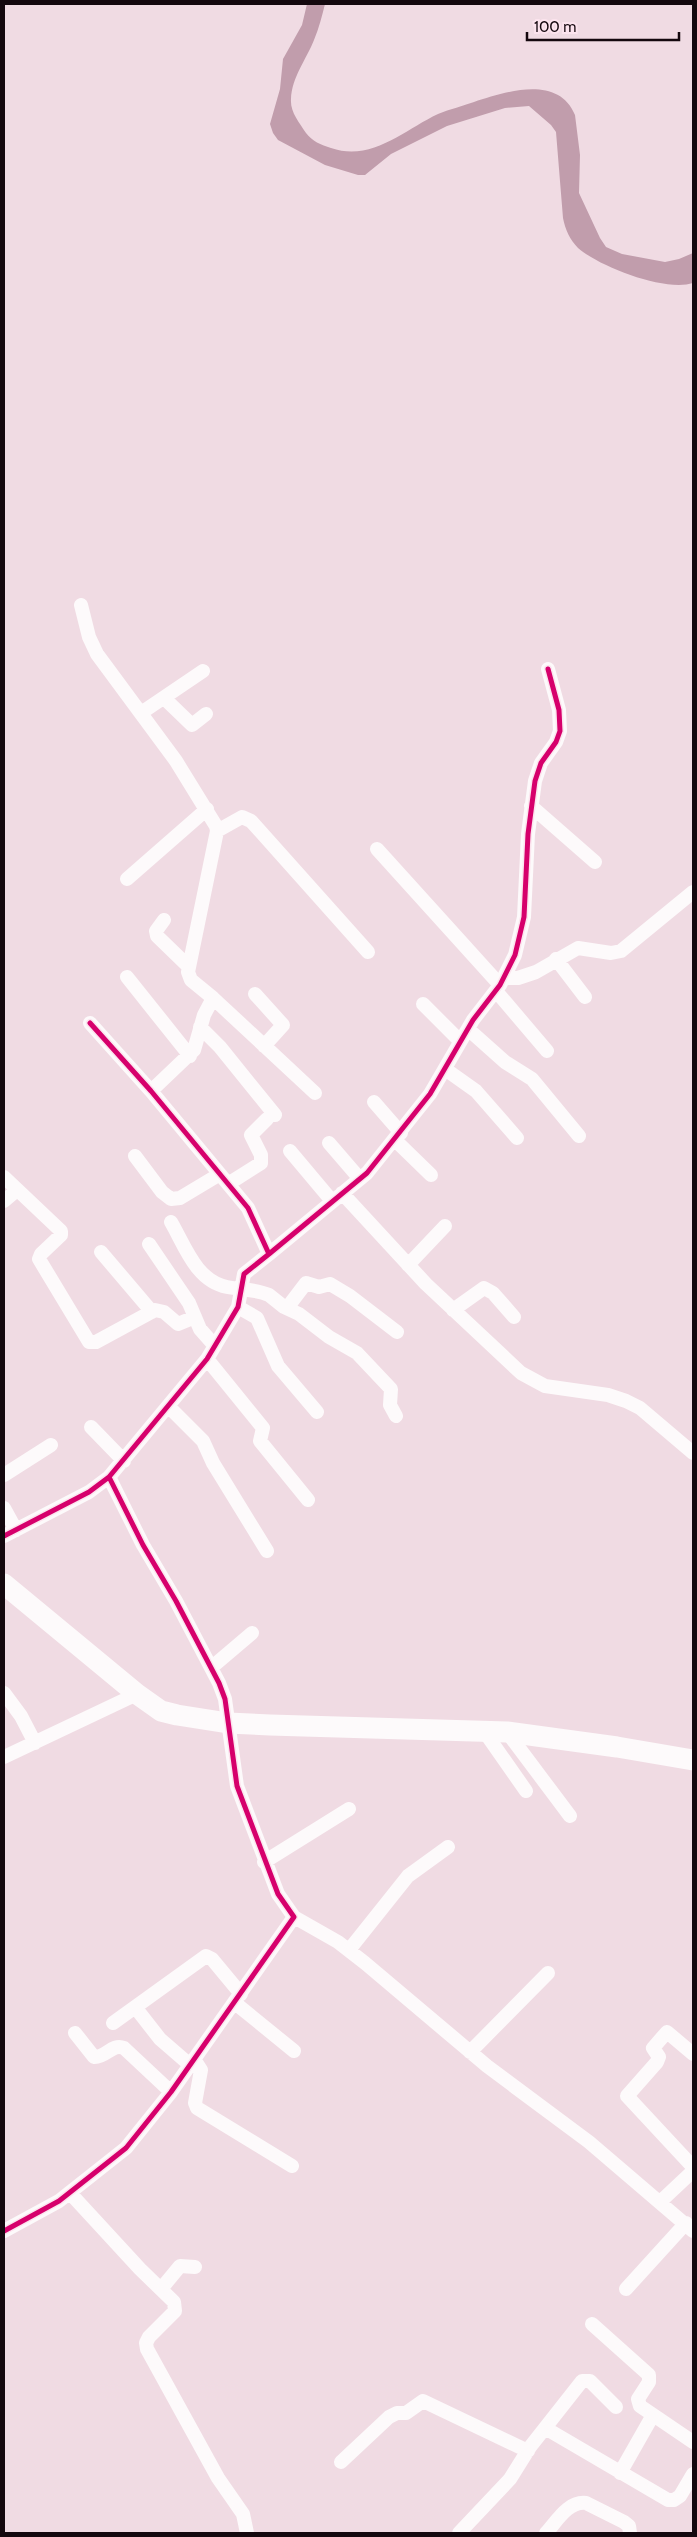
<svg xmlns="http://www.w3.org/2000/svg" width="697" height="2537" font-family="Cabin,sans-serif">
  <rect width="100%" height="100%" fill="#f0dbe3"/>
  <!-- water -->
  <path fill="#c19dac" d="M307,4H325C322,16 319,28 314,40C306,60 292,77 291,99C290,112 299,122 306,133C312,141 321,145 331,148C372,162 404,130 438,114C450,109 463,106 474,102C505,92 558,74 575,115L580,155L579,193L600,238L606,247L622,254L665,262L679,259L693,253V283C665,292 600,267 578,248C570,240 565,229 563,218L556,132L551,125L529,106L505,108L447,126L391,154L365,175H358L325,165L278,140L273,133L270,124L280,89L283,59L302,25Z"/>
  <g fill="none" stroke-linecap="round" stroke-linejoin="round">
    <!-- minor -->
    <path stroke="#fdfafb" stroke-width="14" d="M81,605L89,637L97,654L176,761L216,826L217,831L188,972L191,980L213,998L204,1015L194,1050L151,1091
      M164,698L192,725L206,714
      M141,713L203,671
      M531,806L595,862
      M217,831L242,817L251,821L368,952
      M377,849L500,985
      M127,879L207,809
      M164,920L156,931L157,936L189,967
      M556,959L585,997
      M127,977L190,1056
      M505,978H518L536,972L578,948L611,953L621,951L693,892
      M496,991L547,1051
      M255,994L283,1025L264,1046
      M213,998L315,1093
      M423,1004L460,1041
      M200,1027L220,1047L275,1115
      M468,1029L505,1062L532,1079L579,1136
      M445,1069L476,1091L517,1138
      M374,1102L401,1133
      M395,1140L431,1175
      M329,1143L360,1179
      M290,1151L332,1201
      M135,1156L162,1192L171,1199L180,1198L220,1174
      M4,1177L61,1231V1235L41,1254L39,1259L89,1342H96L155,1310L164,1312L178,1324L195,1317
      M228,1184L261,1163V1155L251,1135L267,1119
      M342,1193L426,1284L521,1373L545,1386L608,1395L626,1401L640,1408L693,1453
      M4,1201L17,1190
      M171,1222C185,1246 196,1281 227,1287C242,1290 255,1289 269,1295L284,1307L299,1314L329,1337L357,1353L391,1389L390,1405L396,1416
      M149,1244L189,1303L200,1329L215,1346
      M101,1252L152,1312
      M269,1254L367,1173L430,1094L473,1020L500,985L515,955L524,917L528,834L535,781L541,763L556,742L560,731L559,710L548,669
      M408,1265L445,1226
      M238,1307L257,1318L278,1366L317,1412
      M287,1308L306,1283L319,1287L330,1284L350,1296L397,1332
      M453,1310L484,1288L493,1293L514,1317
      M207,1359L263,1428L260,1441L308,1500
      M169,1407L203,1441L213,1463L267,1551
      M91,1427L124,1461
      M4,1475L51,1445
      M4,1508L16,1530
      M4,1536L89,1492L109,1477L207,1359L238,1307L244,1274L269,1254L248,1208L151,1091L90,1023
      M212,1667L252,1633
      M4,1693L21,1716L35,1743
      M484,1731L526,1791
      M507,1732L570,1816
      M4,1757L137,1694
      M264,1862L349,1809
      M294,1917L338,1942L365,1963L487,2066L589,2142L693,2231
      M349,1950L408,1876L448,1847
      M235,2003L294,2051
      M135,2007L160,2039L190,2065
      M113,2023L206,1956L212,1959L241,1994
      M75,2033L94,2057C106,2058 112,2043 124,2048L171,2092
      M470,2052L548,1973
      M693,2054L667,2032L653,2048L659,2057L657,2062L627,2096L693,2167
      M194,2059L201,2070L195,2103L197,2108L292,2166
      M70,2193L140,2269L174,2302L175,2311L149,2337L146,2343L147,2349L218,2478L243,2514L247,2533
      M660,2202L693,2171
      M4,2231L59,2201L126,2148L171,2092L294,1917L278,1894L237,1786L225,1699L219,1683L176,1601L143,1545L109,1477
      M161,2289L180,2266L195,2267
      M626,2289L686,2223
      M592,2324L649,2375V2382L638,2399L640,2406L693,2442
      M545,2428L668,2500H674L680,2496L693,2474
      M341,2462L389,2417L397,2413H406L423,2401L528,2451
      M620,2473L653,2415
      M459,2533L510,2479L530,2447L582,2381H590L616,2407
      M546,2533C557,2521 568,2501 586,2503L624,2522L629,2526L630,2533"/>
    <!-- highway -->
    <path stroke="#fdfafb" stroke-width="21" d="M4,1584L137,1694L161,1711L177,1715L228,1723L270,1725L507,1732L617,1747L693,1760"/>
    <!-- cycleway casing -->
    <g stroke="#fce4ee" stroke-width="8">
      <path id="cycleway" d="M269,1254L367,1173L430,1094L473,1020L500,985L515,955L524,917L528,834L535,781L541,763L556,742L560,731L559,710L548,669
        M4,1536L89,1492L109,1477L207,1359L238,1307L244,1274L269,1254L248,1208L151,1091L90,1023
        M4,2231L59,2201L126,2148L171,2092L294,1917L278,1894L237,1786L225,1699L219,1683L176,1601L143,1545L109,1477"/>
    </g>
    <!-- cycleway -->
    <use href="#cycleway" stroke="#d6006c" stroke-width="5"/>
  </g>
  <!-- border -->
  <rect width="697" height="2537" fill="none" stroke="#14080e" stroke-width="10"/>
  <!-- scale -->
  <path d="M527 32v8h152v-8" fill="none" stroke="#14080e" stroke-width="2.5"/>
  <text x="534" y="32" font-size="15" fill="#14080e" stroke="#fce4ee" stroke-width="4" paint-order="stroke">100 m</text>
</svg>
